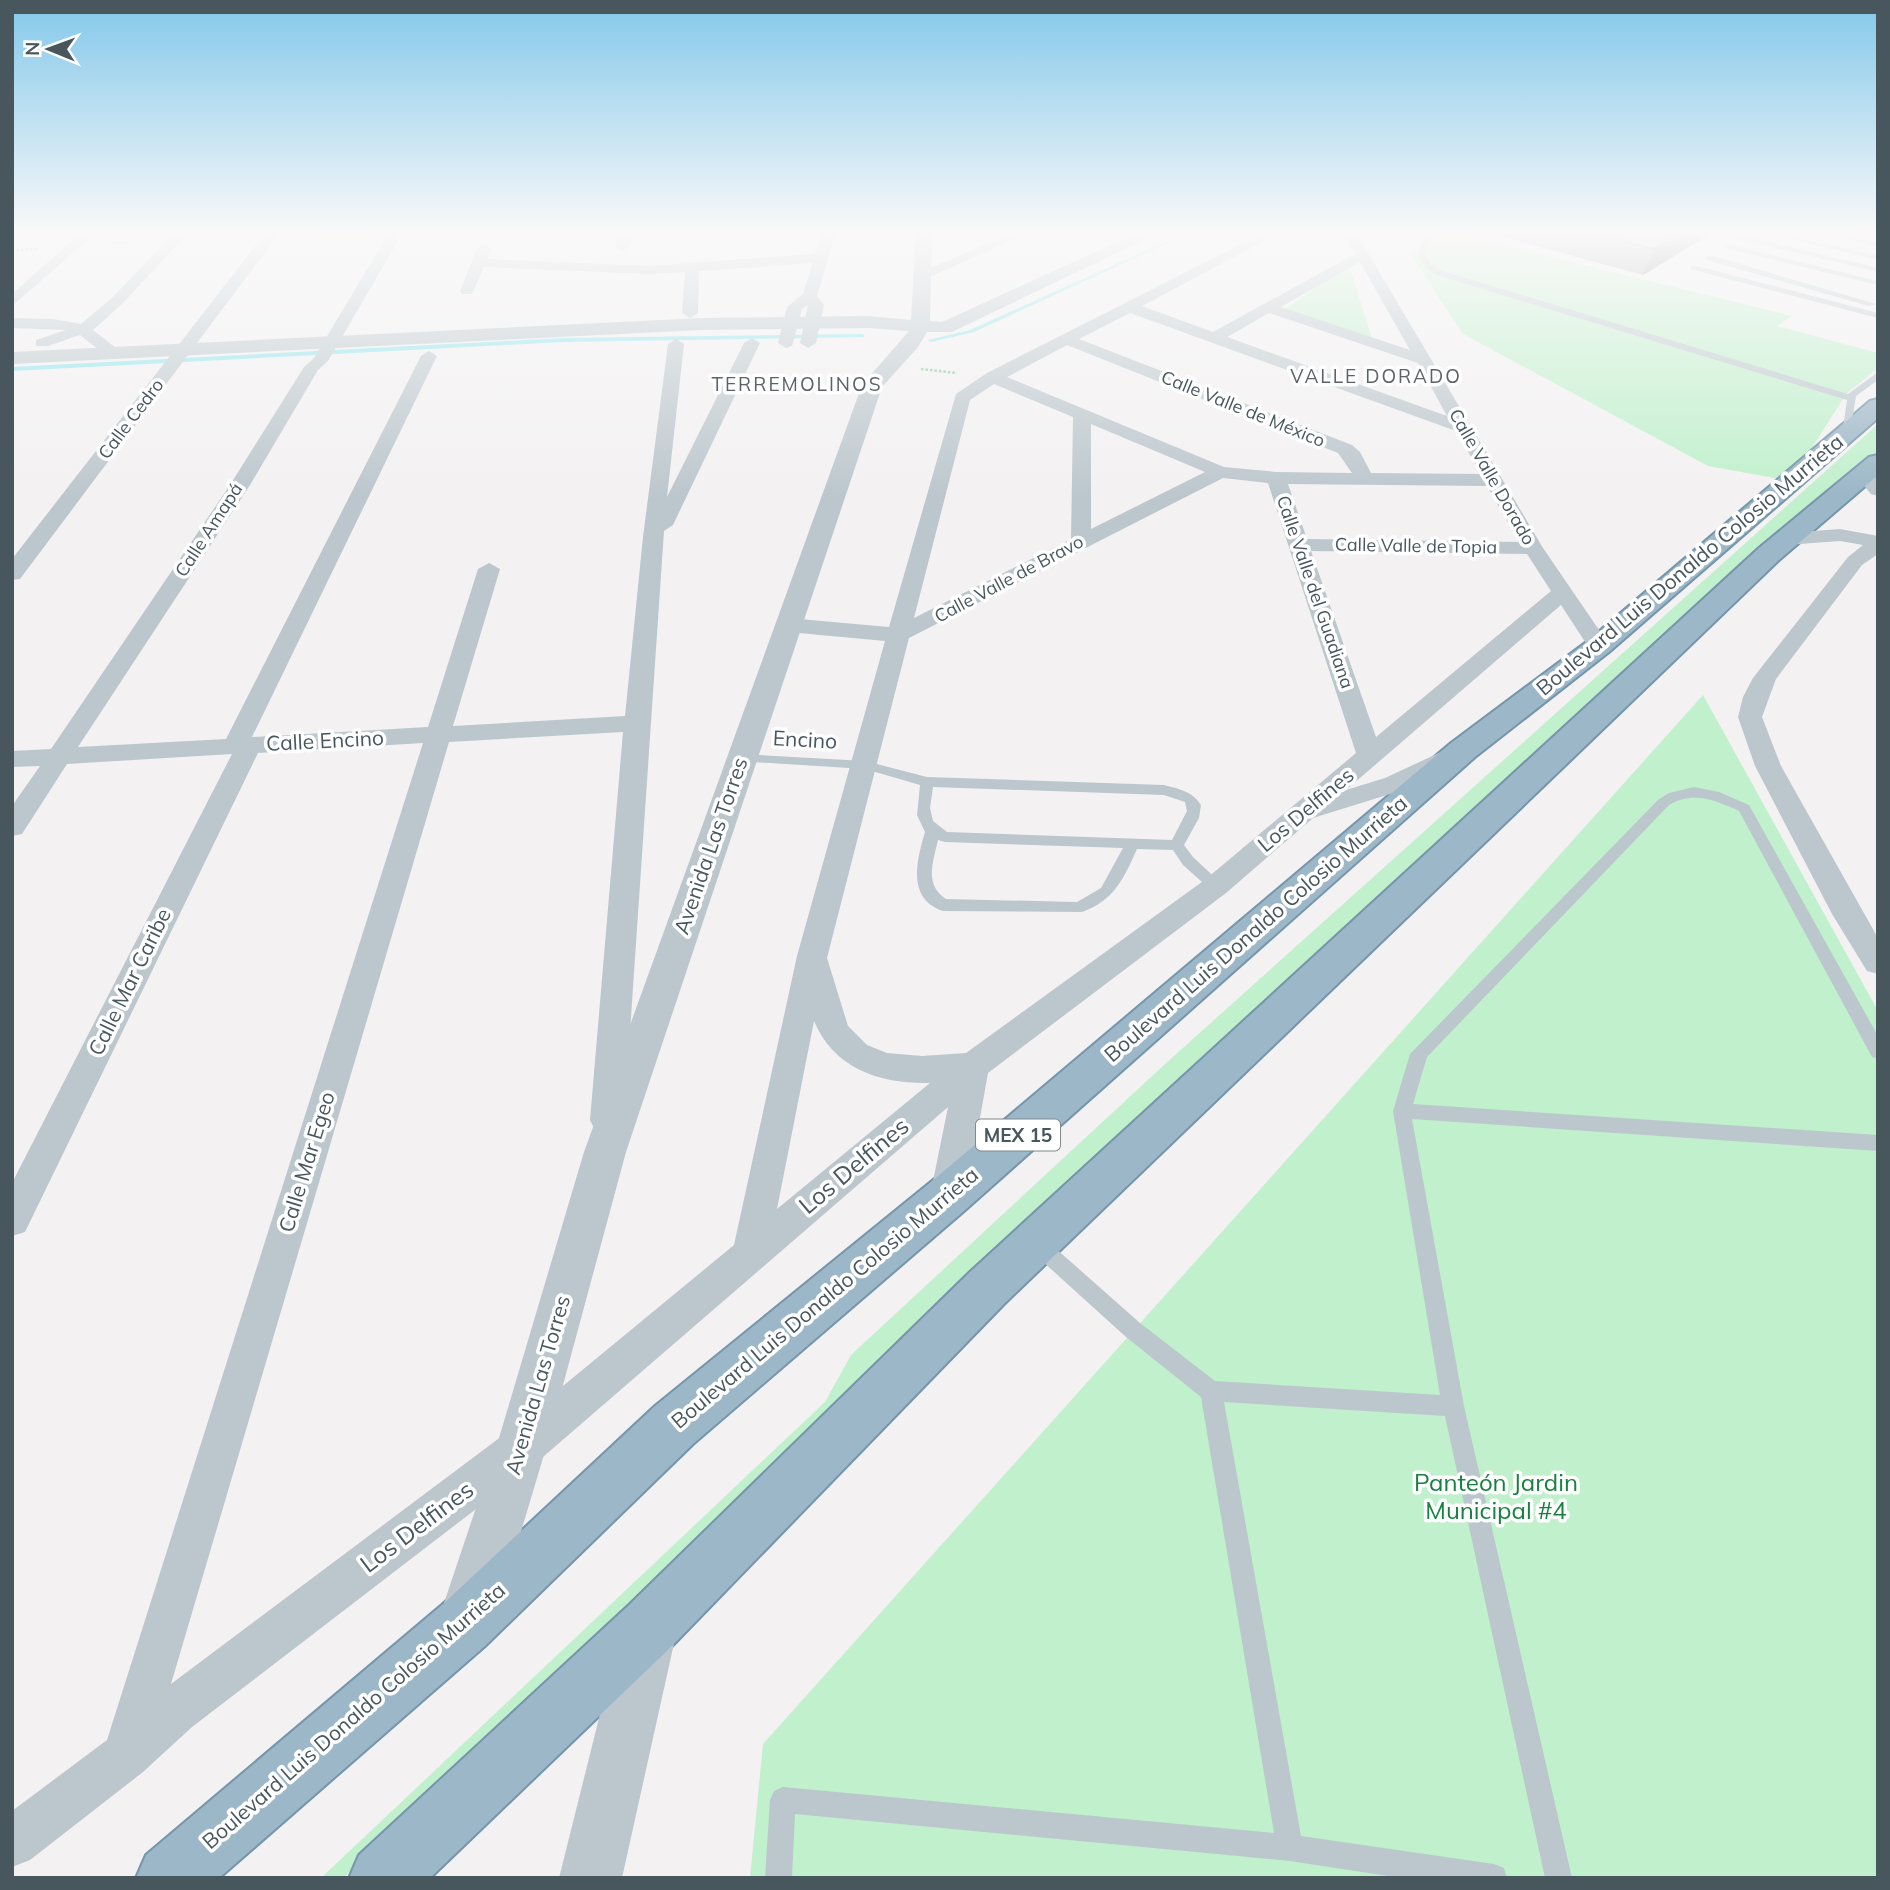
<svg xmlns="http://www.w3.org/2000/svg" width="1890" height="1890" font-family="Mulish,sans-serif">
  <rect width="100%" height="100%" fill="#f3f1f1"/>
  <!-- green -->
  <path fill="#c0f0cc" d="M325,231H364L375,242L317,240Z
    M1446,231L1792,316L1777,326L1878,353V368L1846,394L1791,481L1708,466L1463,334L1409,252Z
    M1349,265L1372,339L1279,313Z
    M1878,424V451L1480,810L343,1878H321L825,1402L851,1355L1164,1065Z
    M1703,695L1878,1011V1878H750L763,1744Z"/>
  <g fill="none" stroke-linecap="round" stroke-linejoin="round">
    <!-- stream -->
    <path fill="#8de5ed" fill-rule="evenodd" d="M1189,231H1194L974,332L931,342L928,340L970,330Z
      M862,334L864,335V337L564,342L12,371V367L564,338Z"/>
    <!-- trunk casing -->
    <g stroke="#7495ab" stroke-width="4">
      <path id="trunk" d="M1878,399V418L1609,652L1475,757L964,1211L693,1444L485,1646L219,1878H136L146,1855L443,1604L655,1406L932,1181L1451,743L1589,640L1870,401Z
        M1878,455V475L1779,560L1004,1304L671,1647L430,1878H349L359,1855L629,1605L970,1272L1759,548L1869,457Z"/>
    </g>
    <!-- path -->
    <path stroke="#77ce98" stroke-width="2.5" stroke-dasharray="2.5 2" stroke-linecap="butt" d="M108,243L145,242
      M12,250L39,249
      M921,369L957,373"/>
    <!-- service -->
    <path fill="#bcc7cd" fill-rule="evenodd" d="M1428,231H1435L1425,253L1431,264L1443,271L1848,394L1878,372V380L1856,396L1850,433L1842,435L1847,400L1437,275L1425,267L1417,253Z
      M1758,231H1769L1878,256V260Z
      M1813,231H1825L1878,243V247Z
      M1741,235L1878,268V272L1738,239Z
      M1727,244L1878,281V285L1724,248Z
      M1707,256H1713L1876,304L1869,306L1707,260Z
      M1693,265L1878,313V318L1690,269Z
      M742,754L865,761L927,777L1164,785C1179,789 1192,791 1201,805L1199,818L1184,845L1193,857L1224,886L1221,890H1211L1183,865L1173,850L1137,849C1124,878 1114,901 1082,912L943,911C906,899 917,859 925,832L917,815L920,785L865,769L737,761L735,758L737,755ZM933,787L1164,795L1185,802L1187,811L1172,840L947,832L933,821L930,808ZM938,840L945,842L1123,848L1101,888L1077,902L946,899C924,885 933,862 938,840Z
      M1694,787L1719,792L1749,805L1878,1036V1059L1872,1057L1739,811C1715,800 1693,791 1669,805L1427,1057L1413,1104L1878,1135V1151L1412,1119L1464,1406L1572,1878H1545L1445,1416L1224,1402L1301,1836L1494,1864L1504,1868L1507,1878H1401L1290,1861L795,1814L792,1878H765L770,1800L774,1791L783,1787L1274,1833L1201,1397L1126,1337L1031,1251L1028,1245L1031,1239L1038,1236L1045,1239L1140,1323L1215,1381L1440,1395L1393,1111L1410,1054L1659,799L1669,793Z"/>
    <!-- minor -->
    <path fill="#bcc7cd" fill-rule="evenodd" d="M83,231H98L12,306V294Z
      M176,231H190L122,304L93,330L116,348V354H104L80,335L48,346H36V340L66,330L12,328V318L53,319L81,324L112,298Z
      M267,231H281L20,579L12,580V559Z
      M376,231H389L398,241L328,361L318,370L250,485L78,747L226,739L421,356L429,351L437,356L252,737L428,727L478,569L489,563L500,569L453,726L625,716L643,537L668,344L676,339L684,344L667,497L744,343L752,338L760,343L673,525L664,531L624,1120L619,1130L607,1134L595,1130L590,1120L623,732L449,742L171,1684L506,1433L734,1245L797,956L885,641L788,632L777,625L788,618L889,627L956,394L987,373L1267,231H1283L1142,306L1213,332L1355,254L1342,231H1355L1543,548L1610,646L1599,653L1591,651L1561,605L1346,790L1385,778L1456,745L1465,747L1469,753L1465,759L1403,790L1313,818L1226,893L988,1073L966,1196L961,1207L948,1212L935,1207L930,1196L948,1107L536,1463L192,1727L143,1772L30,1860L12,1867V1811L107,1740L423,743L258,753L25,1232L12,1236V1183L232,754L67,764L22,834L12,836V806L40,766L12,767V751L51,749L230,485L304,367L314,358L384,241ZM1360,262L1410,350L1281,307ZM1130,313L1456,431L1481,474L1371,473L1360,452L1352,445L1079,339ZM1269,313L1418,363L1447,416L1227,337ZM1067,345L1338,453L1352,473L1276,472L1224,467L1007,377ZM994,384L1073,417L1071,539L914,618L970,400ZM1091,424L1205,472L1091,529ZM1223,478L1268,483L1356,753L1206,879L966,1053L922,1056L887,1053L867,1045L848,1026L827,958L909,638ZM1288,484L1487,486L1519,542L1307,539ZM1311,551L1527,554L1551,591L1376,737ZM814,1021C834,1069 880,1084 930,1083L777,1209Z
      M620,231H633L629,247L622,251L615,247Z
      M823,231H836L817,296L824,305L816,343L808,348L800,343L808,305L802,309L792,346L786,348L778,343L787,307L803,294L813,263L699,271L698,313L690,318L682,313L685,272L650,274L484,267L472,294H462L460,291L477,249L484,245L491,249L487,259L650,266L815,254Z
      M1015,231H1033L925,279L920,280L913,276Z
      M1864,468L1871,470L1878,478V496L1871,494L1854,474Z
      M1840,529L1878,536V554L1862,565L1776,679L1762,717L1781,766L1878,938V974L1867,971L1832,914L1755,766L1738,717L1743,697L1753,678L1848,557L1863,545L1840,541L1786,545L1776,539L1786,533Z"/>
    <!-- tertiary -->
    <path fill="#bcc7cd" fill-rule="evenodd" d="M916,231H932L930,321L942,322L1141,231H1162L952,332H927L918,347L882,387L626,1152L546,1448L497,1612L489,1632L469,1640L449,1632L441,1612L496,1448L584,1152L862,385L909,331L869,328L702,330L12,364V352L702,318L869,316L911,320Z
      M649,1602L669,1610L677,1630L622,1878H559L621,1630L629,1610Z"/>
    <!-- trunk -->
    <use href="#trunk" fill="#9cb7c7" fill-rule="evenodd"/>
  </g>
  <!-- wall -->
  <path fill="#acafb3" d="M1481,231H1715L1643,275Z"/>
  <!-- shaded-wall -->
  <path fill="#8c8f92" d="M1685,231H1715L1643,275L1654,249Z"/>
  <!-- building -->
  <path fill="#c8ccd0" stroke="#8c8f92" stroke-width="2" d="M1582,231H1685L1654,249Z"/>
  <!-- sky -->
  <linearGradient id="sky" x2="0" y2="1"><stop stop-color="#83c8ea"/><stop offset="0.47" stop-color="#faf9f9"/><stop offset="1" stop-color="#faf9f9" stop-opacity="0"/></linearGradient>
  <rect width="1890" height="495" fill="url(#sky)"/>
  <g text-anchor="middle" stroke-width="7" stroke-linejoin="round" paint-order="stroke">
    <!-- far-street labels -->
    <g font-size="18" fill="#48575e" stroke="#fff">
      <text transform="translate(1243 409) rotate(22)" y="6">Calle Valle de México</text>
      <text transform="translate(131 419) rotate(-53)" y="6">Calle Cedro</text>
      <text transform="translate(1492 477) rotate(60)" y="6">Calle Valle Dorado</text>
      <text transform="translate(209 530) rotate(-57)" y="6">Calle Amapá</text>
      <text transform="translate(1416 546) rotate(1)" y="6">Calle Valle de Topia</text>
      <text transform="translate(1009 579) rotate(-28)" y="6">Calle Valle de Bravo</text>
      <text transform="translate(1315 592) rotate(71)" y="6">Calle Valle del Guadiana</text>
    </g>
    <!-- far-neighbourhood labels -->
    <g font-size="19" letter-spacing="2" fill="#5d6266" stroke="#fff">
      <text x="1376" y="383">VALLE DORADO</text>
      <text x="797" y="391">TERREMOLINOS</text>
    </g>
    <!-- shield labels -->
    <rect fill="#fff" stroke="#7f898e" stroke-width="2" x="976" y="1119.5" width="84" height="31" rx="5"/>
    <g font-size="19" font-weight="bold" fill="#48575e">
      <text x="1018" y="1142">MEX 15</text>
    </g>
    <!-- street labels -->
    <g font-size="21" fill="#48575e" stroke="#fff">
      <text transform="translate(1690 565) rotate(-40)" y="7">Boulevard Luis Donaldo Colosio Murrieta</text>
      <text transform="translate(805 740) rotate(3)" y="7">Encino</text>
      <text transform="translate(325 741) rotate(-3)" y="7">Calle Encino</text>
      <text transform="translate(1306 810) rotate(-40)" y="7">Los Delfines</text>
      <text transform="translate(711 846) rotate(-71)" y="7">Avenida Las Torres</text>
      <text transform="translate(1256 929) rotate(-41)" y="7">Boulevard Luis Donaldo Colosio Murrieta</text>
      <text transform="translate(130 982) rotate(-64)" y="7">Calle Mar Caribe</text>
      <text transform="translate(307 1162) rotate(-73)" y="7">Calle Mar Egeo</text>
      <text transform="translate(825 1298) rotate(-40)" y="7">Boulevard Luis Donaldo Colosio Murrieta</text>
      <text transform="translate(538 1385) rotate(-74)" y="7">Avenida Las Torres</text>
      <text transform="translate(354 1716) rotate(-41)" y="7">Boulevard Luis Donaldo Colosio Murrieta</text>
    </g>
    <!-- near-street labels -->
    <g font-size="24" fill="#48575e" stroke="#fff">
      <text transform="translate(854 1166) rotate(-40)" y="8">Los Delfines</text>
      <text transform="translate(417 1527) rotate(-37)" y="8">Los Delfines</text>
    </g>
    <!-- near-park labels -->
    <g font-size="24" fill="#17813f" stroke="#fff">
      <text x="1496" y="1491">Panteón Jardin<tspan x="1496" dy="28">Municipal #4</tspan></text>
    </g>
  </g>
  <!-- border -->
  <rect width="1890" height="1890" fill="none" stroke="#48575e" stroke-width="28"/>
  <!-- north arrow -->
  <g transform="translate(49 49) rotate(271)" stroke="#ffffff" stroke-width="5" paint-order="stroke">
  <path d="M0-5L12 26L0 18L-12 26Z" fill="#48575e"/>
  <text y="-10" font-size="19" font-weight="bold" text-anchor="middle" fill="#48575e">N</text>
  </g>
</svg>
